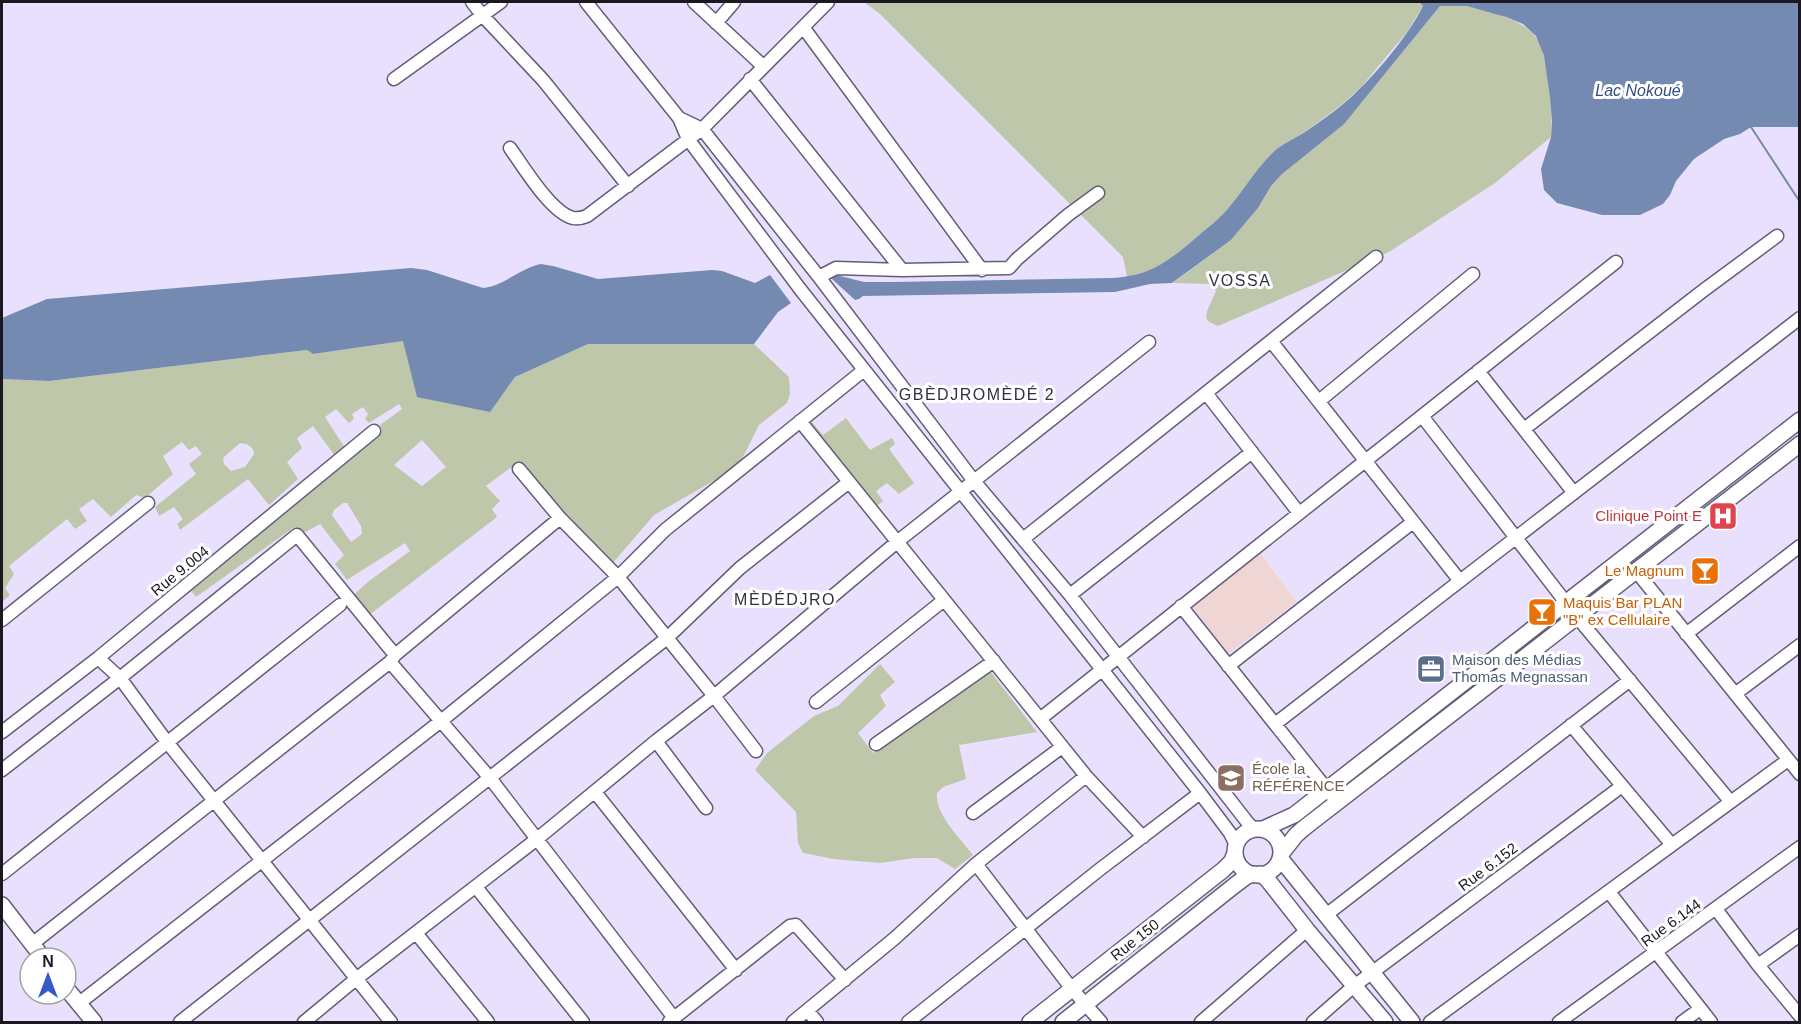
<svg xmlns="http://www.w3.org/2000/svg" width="1801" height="1024" font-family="Arial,sans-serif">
  <rect width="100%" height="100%" fill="#e9e0fe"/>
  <!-- commercial -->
  <path fill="#efd5d3" d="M1260,553L1297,602L1228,654L1191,605Z"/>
  <!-- green -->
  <path fill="#bec7aa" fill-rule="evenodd" d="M864,2H1419L1423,6L1407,32L1361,87L1341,105L1306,131L1279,147L1263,164L1225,213L1172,258L1157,268L1127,277L1123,257L880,14Z
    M1440,6C1449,6 1459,5 1468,6C1486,9 1524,21 1535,36C1549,55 1553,113 1551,137L1495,183L1389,252L1218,326L1209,322L1206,318L1207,311L1216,291L1213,284L1173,283L1231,240L1258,208L1271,186L1282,174L1361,103Z
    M403,341L490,411L515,377L588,344H754L789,377L790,394L787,403L759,425L738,467L654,515L612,564L571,521L562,515L518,462L486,486L500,501L492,509L497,517L364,619L347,601L369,581L410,551L405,543L347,580L335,564L344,555L320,524L300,535L293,528L196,597L191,591L291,509L294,502L382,431L380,425L402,409L399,404L369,423L365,419L368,414L363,407L352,414L354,419L349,423L336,409L325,417L345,448L335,456L313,426L297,438L302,448L287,462L298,479L269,505L248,479L180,530L177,524L183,519L174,507L159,516L155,507L196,474L189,464L202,454L196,446L189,450L182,442L163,456L173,474L145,498L136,495L111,517L93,499L79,509L87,521L75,529L67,519L9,566L14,574L5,588L10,595L2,602V379L49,381L307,350L313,354ZM422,440L446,467L422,486L394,465ZM240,443L247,444L253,449L254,454L245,467L231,471L224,464L223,458ZM343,503H347L361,526L362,534L351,542L332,515L334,510Z
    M846,418L870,450L892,438L895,444L889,449L914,483L899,494L887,483L876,491L883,501L874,508L807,425L812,422L823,435Z
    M880,664L895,682L880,695L886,706L858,733L873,753L990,671L1037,732L959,745L966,779L943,787L937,793C934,813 961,839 973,855L955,869L937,858H914L880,863L834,859L803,853L798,843L796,812L755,770L767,753L814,716L838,706Z"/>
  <!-- water -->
  <path fill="#748ab1" d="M1419,2H1799V127H1751L1740,134L1724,139L1694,159L1676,181L1670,195L1663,204L1640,215H1602L1557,203L1544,190L1541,169L1551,137L1552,122L1550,97L1544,56L1536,36L1523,24L1506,17L1467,6H1440L1344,124L1282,174L1271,186L1258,208L1231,240L1172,283L1150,284L1115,292L863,296L859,299L855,300L832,279L834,276L836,275L864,282H894L1111,278C1151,276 1169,261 1198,236C1207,228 1218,220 1226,211C1244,191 1257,166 1278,148C1286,142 1297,137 1305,132C1318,123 1331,114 1342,105C1369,83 1408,37 1423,6Z
    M541,264L553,266L598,279L712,270L722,271L755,283L770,275L791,303L778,312L754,344H588L515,377L490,412L417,397L403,341L313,354L307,350L49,381L2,379V318L47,299L411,268L427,270L483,288C504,286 520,268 541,264Z"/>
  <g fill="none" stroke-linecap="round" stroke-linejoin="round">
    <!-- stream -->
    <path stroke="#748ab1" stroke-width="2" d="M1751,127L1800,202"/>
    <!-- minor casing -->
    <g stroke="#655d77" stroke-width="15">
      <path id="minor" d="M472,2L482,15L543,80L628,186
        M586,2L679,118L688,139L800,289L1200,793L1230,833L1236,845
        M694,2L763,66
        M716,23L734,2
        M803,27L982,270
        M394,79L501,2
        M750,79L902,270
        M679,118L702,129L819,277L974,481L1070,595L1248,823L1254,829
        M510,148C523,166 551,213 573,218C578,219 582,218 587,216L702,129L828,2
        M819,277L836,268L902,270L1009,268L1017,259L1068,215L1098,193
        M1271,341L1460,581
        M1478,371L1574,493
        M1206,393L1299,513
        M1319,401L1473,274
        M1422,416L1577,617L1730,801
        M800,421L1086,776L1143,837
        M1524,429L1704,290L1777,236
        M519,469L560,518L618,577L714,696L756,751
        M1023,539L1376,257
        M1636,571L1800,774
        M1070,595L1252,452
        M1181,606L1337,802
        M2,620L148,503
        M1686,634L1800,546
        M395,655L560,518
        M98,658L120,678L167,742L391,1022
        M1228,666L1413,522
        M1735,694L1800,645
        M816,702L944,600
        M1040,719L1616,262
        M1275,724L1800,318
        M1571,725L1672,845
        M2,732L98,658L374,431
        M656,741L706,808
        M876,744L994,661
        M2,770L120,678L297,535L395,655L390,662L490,778L674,1018
        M595,792L736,970
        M973,813L1062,747
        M976,864L1072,989L1101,1022
        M2,874L340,605
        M476,887L583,1022
        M1609,892L1711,1022
        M1716,909L1758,965L1800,1016
        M1326,915L1630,680
        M416,933L488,1022
        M32,944L390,662
        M1758,965L1800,935
        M78,1004L441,721L618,577L665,530L864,370
        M808,1011L817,1022
        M180,1022L667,638L740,568L849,482
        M304,1022L356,979L537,839L656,741L714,696L897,542L1149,342
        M669,1022L790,926L796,925L845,980
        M793,1022L895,938L976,864L1086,776
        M908,1022L1099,870L1200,793
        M1201,1022L1307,930
        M1313,1022L1354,986L1622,786
        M1430,1022L1788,760
        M1559,1022L1800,847
        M1682,1022L1700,1009"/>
    </g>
    <!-- major casing -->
    <g stroke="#655d77" stroke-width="18">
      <path id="major" d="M1263,829L1294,815L1800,420
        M1235 852a23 23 0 1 1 46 0a23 23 0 1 1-46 0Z
        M1281,854L1296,835L1304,828L1800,444
        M1280,858L1412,1022
        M1260,874L1267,879L1307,930L1385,1022
        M2,905L43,958
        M66,988L94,1022
        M1030,1022L1223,870L1232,861L1235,853
        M1063,1022L1235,885L1247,876L1254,874"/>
    </g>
    <!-- minor -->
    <use href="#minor" stroke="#fff" stroke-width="12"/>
    <!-- major -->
    <use href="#major" stroke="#fff" stroke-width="15"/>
  </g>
  <!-- icons -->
  <defs>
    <g id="hospital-square" transform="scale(1.5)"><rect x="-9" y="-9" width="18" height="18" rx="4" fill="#e0444e" stroke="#fff"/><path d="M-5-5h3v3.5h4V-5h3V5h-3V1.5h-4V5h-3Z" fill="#fff"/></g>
    <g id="bar-square" transform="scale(1.5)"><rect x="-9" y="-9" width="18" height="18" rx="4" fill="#e8710a" stroke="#fff"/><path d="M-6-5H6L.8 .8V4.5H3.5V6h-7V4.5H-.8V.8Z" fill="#fff"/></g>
    <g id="office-square" transform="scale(1.5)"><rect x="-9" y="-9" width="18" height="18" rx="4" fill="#5c6f8a" stroke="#fff"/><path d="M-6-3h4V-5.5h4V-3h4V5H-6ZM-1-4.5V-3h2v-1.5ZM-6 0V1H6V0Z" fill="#fff"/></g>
    <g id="school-square" transform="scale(1.5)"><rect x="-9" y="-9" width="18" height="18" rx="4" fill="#8d6e63" stroke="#fff"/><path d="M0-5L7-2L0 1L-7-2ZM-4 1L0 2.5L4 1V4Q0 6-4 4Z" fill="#fff"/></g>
  </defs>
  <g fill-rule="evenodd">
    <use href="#hospital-square" x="1723" y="516"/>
    <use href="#bar-square" x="1705" y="571"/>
    <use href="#bar-square" x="1542" y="612"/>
    <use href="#office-square" x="1431" y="669"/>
    <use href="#school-square" x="1231" y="778"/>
  </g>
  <g text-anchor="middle" stroke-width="6" stroke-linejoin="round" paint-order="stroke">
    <!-- health labels -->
    <g font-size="15" fill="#be3a42" stroke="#fff" text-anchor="end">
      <text x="1702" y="521">Clinique Point E</text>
    </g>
    <!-- street labels -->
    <g font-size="15" fill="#1b1822" stroke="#fff">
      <text transform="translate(180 571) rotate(-39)" y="5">Rue 9.004</text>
      <text transform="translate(1488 867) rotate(-37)" y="5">Rue 6.152</text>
      <text transform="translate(1671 923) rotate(-36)" y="5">Rue 6.144</text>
      <text transform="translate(1135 940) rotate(-38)" y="5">Rue 150</text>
    </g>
    <!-- food labels -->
    <g font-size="15" fill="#c56008" stroke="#fff" text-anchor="end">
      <text x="1684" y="576">Le Magnum</text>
      <text x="1563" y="608" text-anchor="start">Maquis Bar PLAN<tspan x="1563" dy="17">"B" ex Cellulaire</tspan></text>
    </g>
    <!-- service labels -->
    <g font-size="15" fill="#4e5e75" stroke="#fff" text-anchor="start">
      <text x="1452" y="665">Maison des Médias<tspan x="1452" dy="17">Thomas Megnassan</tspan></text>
    </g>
    <!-- education labels -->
    <g font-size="15" fill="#785e54" stroke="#fff" text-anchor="start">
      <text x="1252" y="774">École la<tspan x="1252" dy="17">RÉFÉRENCE</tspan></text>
    </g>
    <!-- water labels -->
    <g font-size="16" font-style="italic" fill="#334f84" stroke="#fff">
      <text x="1638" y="96">Lac Nokoué</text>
    </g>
    <!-- neighbourhood labels -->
    <g font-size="16" letter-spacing="1.5" fill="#352d44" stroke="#fff">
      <text x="1240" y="286">VOSSA</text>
      <text x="977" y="400">GBÈDJROMÈDÉ 2</text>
      <text x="785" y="605">MÈDÉDJRO</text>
    </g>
  </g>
  <!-- border -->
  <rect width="1801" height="1024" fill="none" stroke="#1b1822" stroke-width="6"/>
  <!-- north arrow -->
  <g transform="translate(48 976)"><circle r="28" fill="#ffffff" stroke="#a4a3a7" stroke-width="1.5"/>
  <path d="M0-4.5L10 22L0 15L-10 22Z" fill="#375acb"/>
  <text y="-9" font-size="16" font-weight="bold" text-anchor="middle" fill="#1b1822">N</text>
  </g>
</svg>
